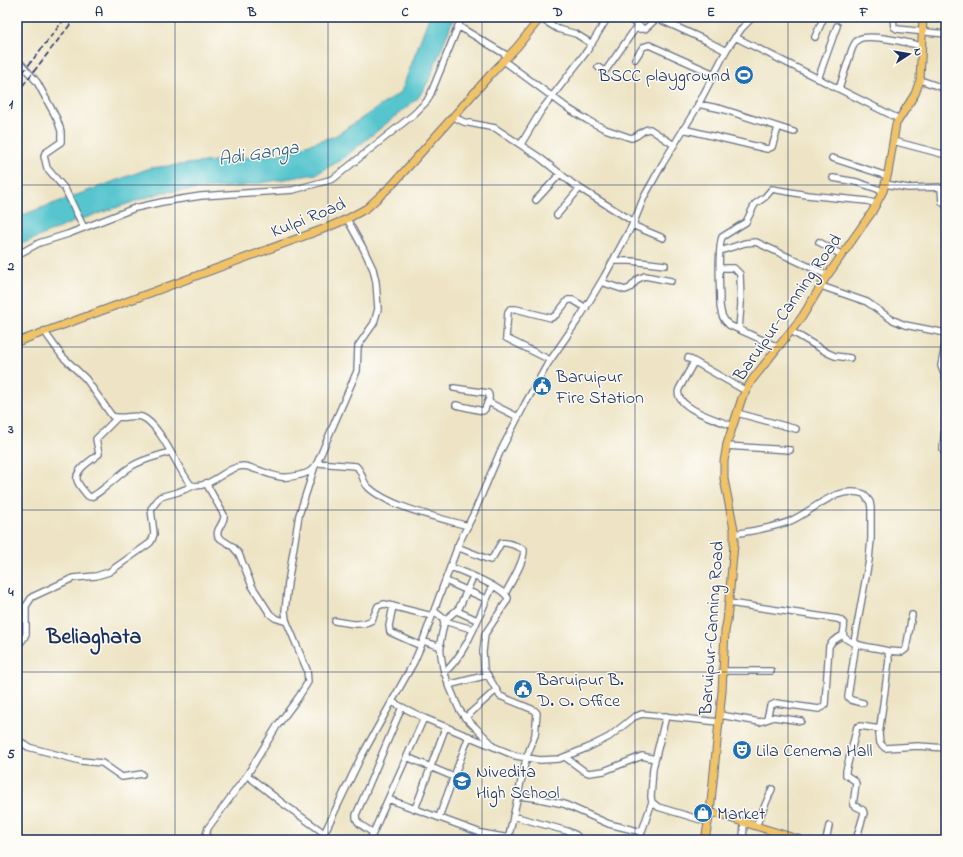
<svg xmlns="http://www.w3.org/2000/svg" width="963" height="857" font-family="'Indie Flower',sans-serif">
  <rect width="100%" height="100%" fill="#fdfcf7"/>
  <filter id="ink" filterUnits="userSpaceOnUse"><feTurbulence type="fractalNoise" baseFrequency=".025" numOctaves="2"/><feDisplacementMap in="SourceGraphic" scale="8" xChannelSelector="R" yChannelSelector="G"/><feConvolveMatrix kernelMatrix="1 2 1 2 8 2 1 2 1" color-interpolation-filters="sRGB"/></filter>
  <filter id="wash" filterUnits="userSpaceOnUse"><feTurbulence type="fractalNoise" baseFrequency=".012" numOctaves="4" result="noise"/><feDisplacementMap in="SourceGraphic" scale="16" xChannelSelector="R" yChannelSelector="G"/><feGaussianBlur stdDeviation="0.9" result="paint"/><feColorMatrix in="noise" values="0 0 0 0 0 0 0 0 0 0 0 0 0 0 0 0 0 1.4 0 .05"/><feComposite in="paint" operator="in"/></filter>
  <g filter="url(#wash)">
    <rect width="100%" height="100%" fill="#eee4c5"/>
    <!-- water -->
    <path fill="#57c5ce" stroke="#397a96" d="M429,17H454L428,82L418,98L341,160L316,174L242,186L163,192L73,222L17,246V217L150,168L278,154L335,136L401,92Z"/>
  </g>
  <g filter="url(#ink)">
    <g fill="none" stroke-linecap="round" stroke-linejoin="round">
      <!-- minor casing -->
      <g stroke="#656e82" stroke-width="8">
        <path id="minor" d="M626,17L644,29
          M893,17L894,27L897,29L946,34
          M540,18L558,29L576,34L592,44
          M458,26L508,56
          M735,37L899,119
          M815,37L824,17
          M17,59L37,82L57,119L61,131V142L45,153L44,156L47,168L65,189L84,228
          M635,59L643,47L649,45L714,74
          M504,61L569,109L587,120L605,129L631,138C638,137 642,129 650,129L674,145
          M598,67L602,70H606L635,29H645L656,19H659L705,40L726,51
          M818,79L837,26
          M920,80L946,89
          M839,89L852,49C854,45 855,41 859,39C871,33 908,43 922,46
          M698,104L722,109L794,132
          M454,117L464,122L495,128L539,157L573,184L634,222
          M683,129L767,149L772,147L778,128
          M893,141L946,155
          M521,144L541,111L587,51L608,17
          M832,158L887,176
          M833,178L857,182L883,191
          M885,184L908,188L939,187L941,189L942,202L946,205
          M536,200L560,174
          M557,215L579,189
          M632,225L663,238
          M819,242L842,255
          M720,251L745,243L756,242L827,275
          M17,255L39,243L68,234L135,208L162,202L201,196L293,190L333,179L413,115L427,101L431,93L462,17
          M613,261H631L665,265
          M720,268H734L740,274L741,304L739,329
          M601,282L625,290L630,288L638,279L645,276L671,281
          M821,286L867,302L891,319L905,325L946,333
          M44,331L62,356L86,379L112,416C121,420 133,414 142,417C161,425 177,468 191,485C210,490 225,467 243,466C248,466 253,469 258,470C275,476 282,480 300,475C308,473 313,471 317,463L357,371L358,346L374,323L378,309L376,282L373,269L363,248L347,219
          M791,331L828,353L835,356L850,358
          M946,339L941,366L946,379
          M778,347L729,325C722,319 721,313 720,305C720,289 717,249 722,237L746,222L755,204L765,197L772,189L807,195L867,201L877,204
          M688,358L746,391
          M550,360L506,338L508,312L510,309H516L551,318L556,315L568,300H573L586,308
          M694,362L679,389C672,407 720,421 733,426
          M454,388L488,393C491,396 487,400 490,403L518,417
          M456,405L483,411L485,409L488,401
          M946,411L943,449L946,457
          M737,413L796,429
          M117,418L96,439L99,454C92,460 75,469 77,480C78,485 84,491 88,496L90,497C98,496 121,472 132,466C143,459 158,456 170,452
          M726,446L790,450
          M317,463L356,466C363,472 362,482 368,487C389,507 440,518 468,526
          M206,483L224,515C225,524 215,528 218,537L232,546L239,554L252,586L270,614L275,618L287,622
          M946,511L945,520L946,525
          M734,534C752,531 771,528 788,522C812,513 835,484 864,494L870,502L871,508V539L869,560L854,642
          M457,547L490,560L493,557L501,543C508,542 518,546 524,550C524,563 511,582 505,594
          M451,567C464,572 502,587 508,598L507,601L485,634L483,652L484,669L500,696L534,710L537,713L535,735L526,759L508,840
          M446,581L486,599
          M729,603L838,619C851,625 839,632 845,638C856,647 875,647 888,651L889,660L879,734L880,743L885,748L918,746L946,748
          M393,606L389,626L390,632L421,646
          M434,611L443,618L444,624L440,643L441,655L443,668L448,683L459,709L464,716L491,743
          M457,611L477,620
          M335,621C348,623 360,627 372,620L378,606L384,604L432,616
          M444,621L459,608L473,577
          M444,621L472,629
          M423,641L441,647
          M856,643L848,697L851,700L863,703
          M17,647L24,638L26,634V606L32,597L73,578L96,576L109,572L150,543L152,540L154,534L151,509L160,497L178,492L193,486
          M888,651L902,652L906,649L912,615
          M723,671H771
          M444,673C468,652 479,614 493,586
          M448,685L488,675
          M17,691L18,695L17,698
          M392,702L424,718L516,756L540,760L559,759L587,748L609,737L634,717L642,714L719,722
          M720,715L760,722L774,717L801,721
          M666,716L653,768L651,797L652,802L658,807L708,822
          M424,718L388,799L481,833L509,838
          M465,718L496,690
          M767,719L770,706L776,703L819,709L823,707L825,704L829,646L833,641L843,635
          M17,739L28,747L81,761L102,763L122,777L142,774
          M407,757L454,777
          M565,757L584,771L589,773L604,771L642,756L655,759
          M247,775L281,802L324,833
          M518,796L535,798L564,804L609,824L642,832
          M415,809L446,726
          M513,816L567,831L576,835L580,840
          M439,817L469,736
          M756,826L772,789
          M373,833C367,828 355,824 356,815L402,707
          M207,840L206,835L208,828L247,775L277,726L298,698L308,682L307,670L286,620L285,611L288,583L299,515L314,469
          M321,840L361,757L414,662L421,646L459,543L474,513L500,452L525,404L547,365L580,317L604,277L634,222L644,197L663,163L696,109L727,49L742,28L753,17
          M370,840L388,799
          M639,840L652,802
          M743,840L744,823
          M826,840L829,826
          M856,840L864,813L863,810L853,805L856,784L855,781L846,775V771L857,727L860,726L880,729"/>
      </g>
      <!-- major casing -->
      <g stroke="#656e82" stroke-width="9">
        <path id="major" d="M17,342L326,228L347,219L367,208L393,184L491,74L517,47L541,17
          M710,812L801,840
          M705,840L710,812L722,691L725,631L727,621L734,545V529L724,479V461L727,444L742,398L752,380L802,317L825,279L872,212L883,191L888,173L896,124L915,94L920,80L923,17"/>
      </g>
      <!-- minor -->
      <use href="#minor" stroke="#fff" stroke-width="5.5"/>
      <!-- major -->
      <use href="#major" stroke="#f1c369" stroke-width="7"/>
      <!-- rail -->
      <path stroke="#1b2f5e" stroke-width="1.5" stroke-dasharray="6 3" stroke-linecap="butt" d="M17,80L66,17
        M17,93L76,17"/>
    </g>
  </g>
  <!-- grid -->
  <path fill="none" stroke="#1b2f5e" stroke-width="1" stroke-opacity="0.55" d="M175,17V840M328,17V840M482,17V840M635,17V840M788,17V840M17,185H946M17,347H946M17,510H946M17,672H946"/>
  <!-- icons -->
  <defs>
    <g id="stadium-disc" transform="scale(1)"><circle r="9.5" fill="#1f6fb2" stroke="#fdfcf7"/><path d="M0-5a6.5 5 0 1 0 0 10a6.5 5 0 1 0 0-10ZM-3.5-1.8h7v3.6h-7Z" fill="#fff"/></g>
    <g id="civic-disc" transform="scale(1)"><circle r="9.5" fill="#1f6fb2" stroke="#fdfcf7"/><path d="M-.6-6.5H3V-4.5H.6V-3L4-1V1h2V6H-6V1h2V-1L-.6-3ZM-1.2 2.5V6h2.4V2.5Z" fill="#fff"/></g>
    <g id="theatre-disc" transform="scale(1)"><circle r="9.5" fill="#1f6fb2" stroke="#fdfcf7"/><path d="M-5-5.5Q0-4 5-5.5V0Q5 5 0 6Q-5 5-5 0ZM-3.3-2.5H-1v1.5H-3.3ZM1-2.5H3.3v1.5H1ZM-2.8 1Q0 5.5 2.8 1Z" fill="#fff"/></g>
    <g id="school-disc" transform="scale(1)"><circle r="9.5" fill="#1f6fb2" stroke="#fdfcf7"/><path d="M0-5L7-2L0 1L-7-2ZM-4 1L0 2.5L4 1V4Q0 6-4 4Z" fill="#fff"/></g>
    <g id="shop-disc" transform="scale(1)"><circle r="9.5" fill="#1f6fb2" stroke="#fdfcf7"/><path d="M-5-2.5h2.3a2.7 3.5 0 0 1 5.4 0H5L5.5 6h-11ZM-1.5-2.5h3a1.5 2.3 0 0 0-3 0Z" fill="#fff"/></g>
  </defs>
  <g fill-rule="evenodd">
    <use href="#stadium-disc" x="744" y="75"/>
    <use href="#civic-disc" x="542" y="386"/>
    <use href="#civic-disc" x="523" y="689"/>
    <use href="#theatre-disc" x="742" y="750"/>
    <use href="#school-disc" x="462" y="781"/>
    <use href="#shop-disc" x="703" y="813"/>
  </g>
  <g text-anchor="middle" stroke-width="3" stroke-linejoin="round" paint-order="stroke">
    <!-- poi labels -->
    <g font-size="18" fill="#1b2f5e" stroke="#fdfcf7" text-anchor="start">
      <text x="730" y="81" text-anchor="end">BSCC playground</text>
      <text x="556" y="382">Baruipur<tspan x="556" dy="21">Fire Station</tspan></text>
      <text x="537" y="685">Baruipur B.<tspan x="537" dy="21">D. O. Office</tspan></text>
      <text x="756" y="756">Lila Cenema Hall</text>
      <text x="476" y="777">Nivedita<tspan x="476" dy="21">High School</tspan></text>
      <text x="717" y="819">Market</text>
    </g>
    <!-- street labels -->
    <g font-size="18" fill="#1b2f5e" stroke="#fdfcf7">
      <text transform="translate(308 217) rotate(-22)" y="6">Kulpi Road</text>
      <text transform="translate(787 307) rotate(-55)" y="6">Baruipur-Canning Road</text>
      <text transform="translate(711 628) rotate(-86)" y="6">Baruipur-Canning Road</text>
    </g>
    <!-- water labels -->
    <g font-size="19" font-style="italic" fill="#2d5c80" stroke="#fdfcf7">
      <text transform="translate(258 152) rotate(-9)" y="7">Adi Ganga</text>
    </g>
    <!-- district labels -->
    <g font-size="22" font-weight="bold" fill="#1b2f5e" stroke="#fdfcf7">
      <text x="94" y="643">Beliaghata</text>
    </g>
  </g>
  <!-- margin -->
  <rect width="963" height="857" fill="none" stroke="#fdfcf7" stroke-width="44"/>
  <!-- north arrow -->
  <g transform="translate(909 54) rotate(78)" stroke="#fdfcf7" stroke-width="3" paint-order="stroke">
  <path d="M0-3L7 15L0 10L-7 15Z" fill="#1b2f5e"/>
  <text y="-6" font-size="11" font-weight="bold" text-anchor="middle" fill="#1b2f5e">N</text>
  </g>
  <rect x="22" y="22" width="919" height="813" fill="none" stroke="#1b2f5e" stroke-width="1.5"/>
  <g font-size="13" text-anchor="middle" font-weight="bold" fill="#1b2f5e">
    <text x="99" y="16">A</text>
    <text x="252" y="16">B</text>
    <text x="405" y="16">C</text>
    <text x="558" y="16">D</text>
    <text x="711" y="16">E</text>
    <text x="864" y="16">F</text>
    <text x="11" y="108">1</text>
    <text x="11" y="270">2</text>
    <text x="11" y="433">3</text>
    <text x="11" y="596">4</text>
    <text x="11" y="758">5</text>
  </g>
</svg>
